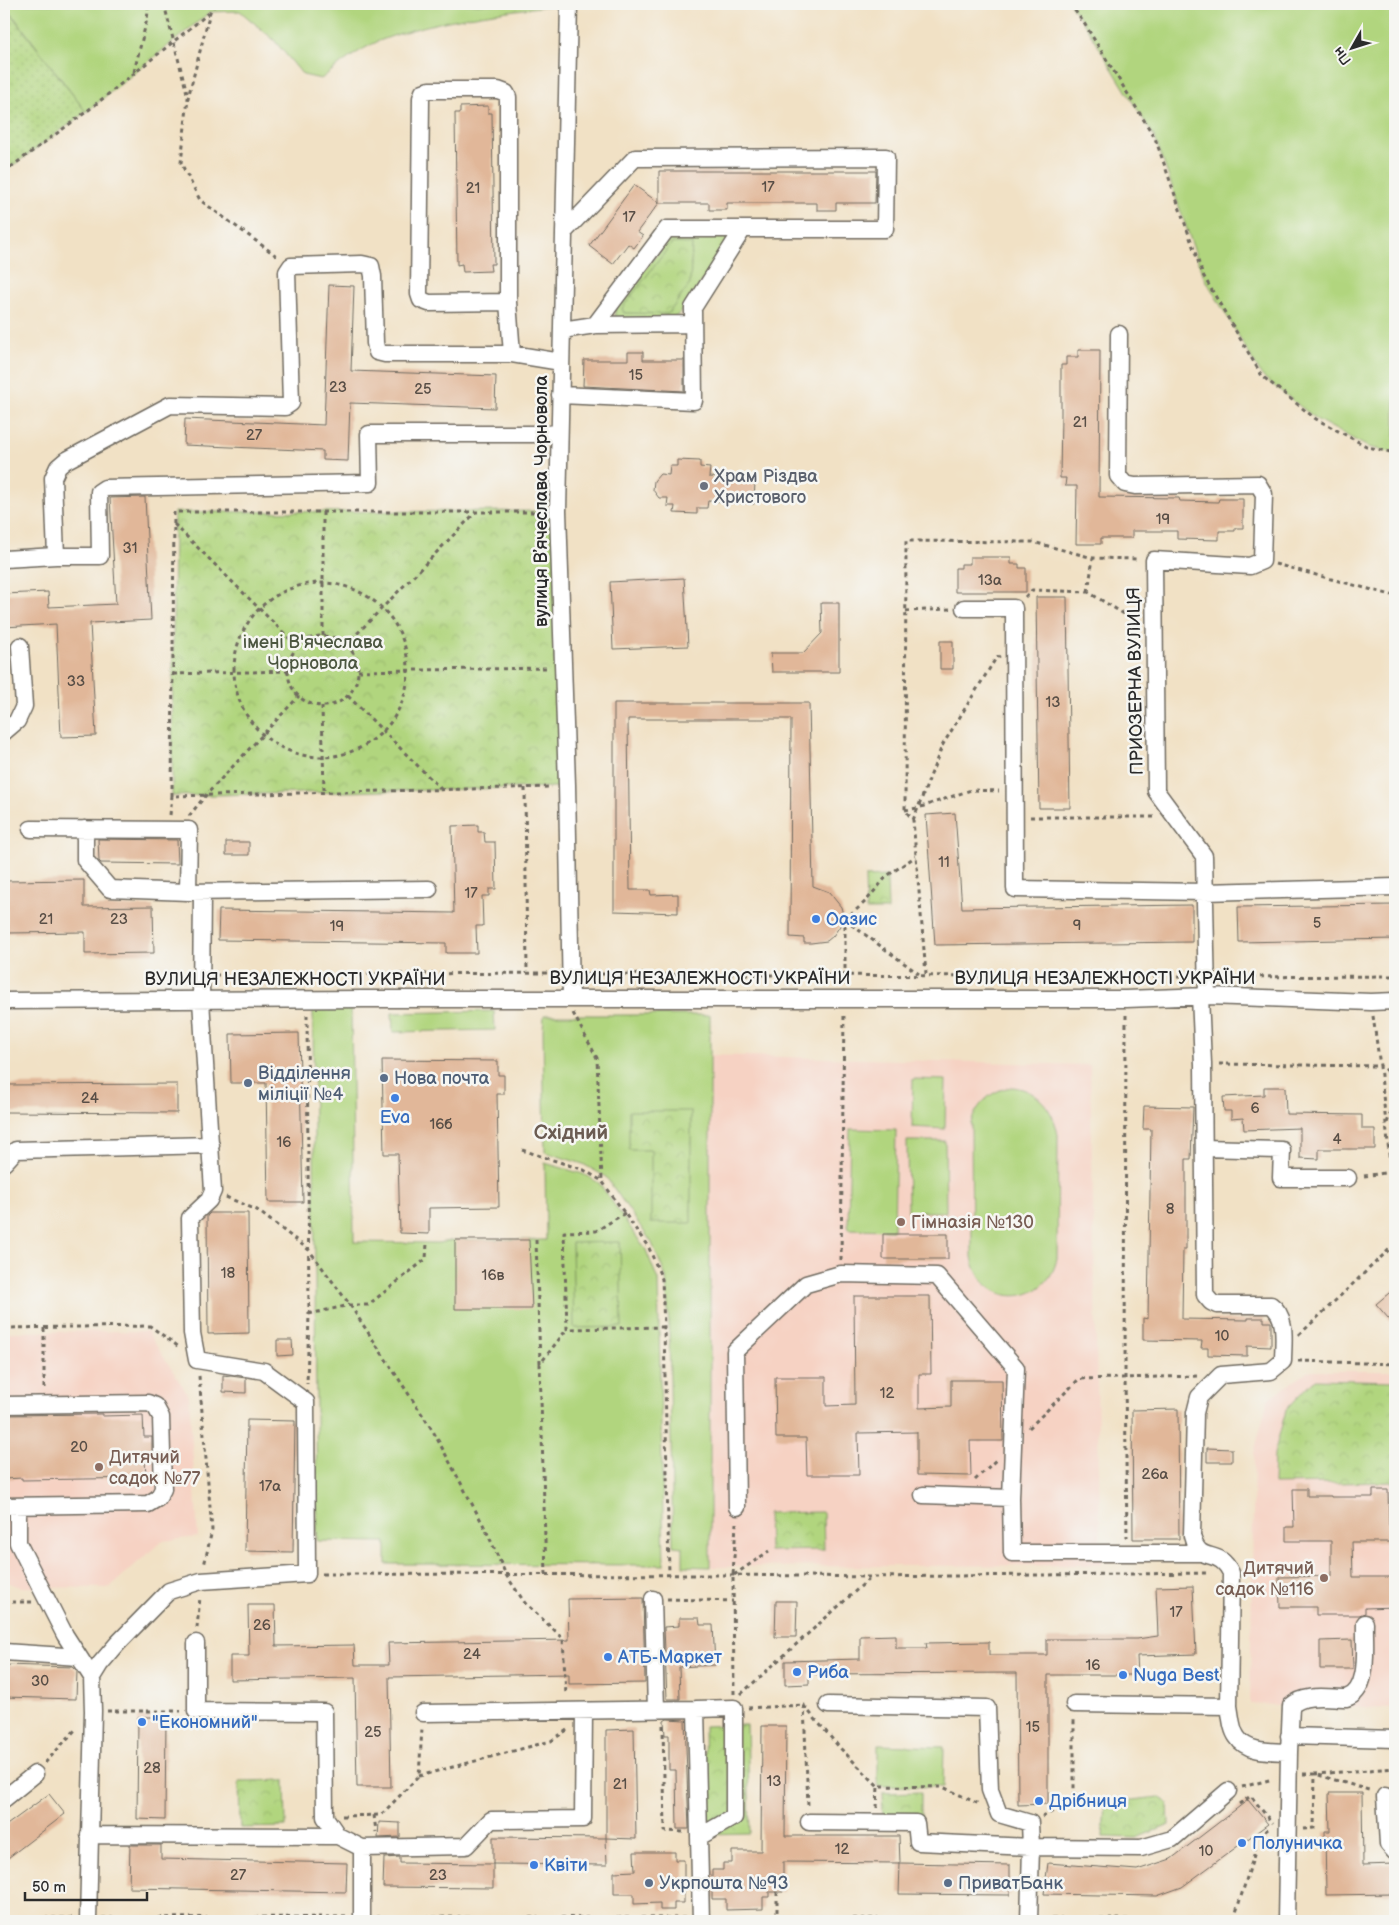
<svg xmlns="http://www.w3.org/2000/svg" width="1399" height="1925" font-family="'Balsamiq Sans',sans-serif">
  <defs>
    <pattern id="park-crowns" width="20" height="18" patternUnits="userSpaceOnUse" patternTransform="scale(1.25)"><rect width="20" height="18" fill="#b1d57e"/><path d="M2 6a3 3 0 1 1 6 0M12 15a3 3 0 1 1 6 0" fill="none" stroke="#98b76d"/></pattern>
    <pattern id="garden-dots" width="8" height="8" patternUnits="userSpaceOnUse" patternTransform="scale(1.25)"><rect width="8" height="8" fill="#b1d57e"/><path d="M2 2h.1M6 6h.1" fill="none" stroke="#98b76d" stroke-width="1.8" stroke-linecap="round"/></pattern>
  </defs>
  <rect width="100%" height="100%" fill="#f6f6f2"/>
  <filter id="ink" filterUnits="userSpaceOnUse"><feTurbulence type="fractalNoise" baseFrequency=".02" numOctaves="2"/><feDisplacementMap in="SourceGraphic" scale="10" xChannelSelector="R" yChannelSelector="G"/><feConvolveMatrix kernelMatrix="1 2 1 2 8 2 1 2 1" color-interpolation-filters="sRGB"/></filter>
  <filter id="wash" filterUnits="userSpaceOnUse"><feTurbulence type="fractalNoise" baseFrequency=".0096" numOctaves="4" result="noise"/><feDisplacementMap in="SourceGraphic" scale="20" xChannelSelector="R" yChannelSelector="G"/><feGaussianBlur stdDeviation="1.12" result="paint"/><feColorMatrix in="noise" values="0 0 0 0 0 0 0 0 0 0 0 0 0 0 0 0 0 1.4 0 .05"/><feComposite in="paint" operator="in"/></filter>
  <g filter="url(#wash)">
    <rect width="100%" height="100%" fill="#f1e1c5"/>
    <!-- built -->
    <path fill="#f6d2c3" d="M709,1055L1090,1065L1101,1565L710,1567Z
      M147,1331L189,1396L198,1537L162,1541L109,1588L21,1587L4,1581V1332Z
      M1309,1371H1395V1709L1250,1704L1254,1453L1268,1399Z"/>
    <!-- grass -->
    <path fill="#b1d57e" stroke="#6e8054" d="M4,4H563C501,12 438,18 379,41C358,50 339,65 321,79L303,75L274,40L240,11L210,12L86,112Z
      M1070,4H1395V453L1368,447L1316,419L1262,376L1203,275L1155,138L1084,23Z
      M672,236L724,237L728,240V245L678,315L671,319L619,321L615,316V307Z
      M351,1004L354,1242L438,1243L455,1240H546L545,1163L583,1174L599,1183L646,1250L658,1280L664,1565L386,1564V1542L317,1541L313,1005Z
      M494,1011L495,1030L393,1032L392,1013Z
      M544,1015H710V1567L683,1566V1547L673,1546L669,1327L666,1277L652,1243L606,1177L583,1164L545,1152L543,1030Z
      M913,1079L946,1080L945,1129L912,1127Z
      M1013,1087C1039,1090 1054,1111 1058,1135L1057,1258C1048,1307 982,1310 972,1257L971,1123C977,1103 993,1089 1013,1087Z
      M850,1129L896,1130L894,1230L848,1229Z
      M945,1141L946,1212H908L907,1141Z
      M878,1745L944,1747L943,1787L878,1786Z"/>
    <!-- park -->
    <path fill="url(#park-crowns)" stroke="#6e8054" d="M672,243L692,244L690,284L668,314L624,313L622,308Z
      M558,511L559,787L172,796L174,512Z
      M887,876L888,910H866L865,877Z
      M629,1111H691V1223H651V1150H629Z
      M620,1242L622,1327L574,1328L572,1243Z
      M1315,1379L1395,1381V1482L1273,1484L1274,1454L1286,1410Z
      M823,1512L824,1550L769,1551L768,1513Z
      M747,1725L750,1833L706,1834L704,1726Z
      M285,1780L286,1827L240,1828L239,1781Z
      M921,1792V1820H883L882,1793Z
      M1159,1797L1168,1803L1169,1825L1136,1838L1103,1837L1105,1803Z"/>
    <!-- garden -->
    <path fill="url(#garden-dots)" stroke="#6e8054" d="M4,5L86,112L4,172Z"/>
    <g id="blocks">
      <!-- building -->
      <path fill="#e1b799" d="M488,106V113H492L494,264H490L491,271L463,272L462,264L457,265L455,113H460V107Z
        M659,171H876L875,203H836V210H817V203H727V210H709V203H659Z
        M634,185L659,203L637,232L643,236L634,248L628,244L613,264L589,246Z
        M329,285L354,286L351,371L496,376L495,408L350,403L348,461L323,460V451L184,445L185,419L324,425Z
        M1078,350H1100L1099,497L1179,498L1180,501L1218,502L1219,499H1243V528H1235V531H1219V540L1177,539V531H1132V538H1101V544H1076L1077,486H1065L1066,478H1060L1061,414V365H1066V357H1078Z
        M628,352H643V360H684V391L583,386L584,360H628Z
        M677,460L700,461V467L710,468L709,477L755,480L754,504L708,501L707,508H697V514L674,513L675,506H667L668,498H659L653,490L654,481L660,474L669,475L670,466H677Z
        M145,497L151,620L90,623L96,736L61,737L56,624L4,627V594L48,592L49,607L116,604L110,498Z
        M970,557H1011V564H1019V568H1026V592H955V568H961V564H970Z
        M684,578L688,646L613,649L610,582Z
        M1036,597H1067L1070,808H1039Z
        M821,603H839V672H772L771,653H803L822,633Z
        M940,641H953V669H940Z
        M614,703H809L813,886L829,892L841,907L843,915L842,923L833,936L827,941L811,943H804V938L790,937L791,719H628L630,890H650L651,895L678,894V913L614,911Z
        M955,813L962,908L1192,905V942L935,945L926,815Z
        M478,825V832H484L485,842H495L496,889H489V896H482L483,926H476L477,953H446V943L218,940L219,910L454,913L452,826Z
        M98,839L177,840L178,864L101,863L99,861Z
        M226,842H249V855H226Z
        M84,880V907L153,906L154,953L85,954V932L7,933V901L4,904V881Z
        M1395,905V939L1239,942L1238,907Z
        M299,1033L303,1202H268L266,1083H231L230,1034Z
        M382,1060L498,1061V1075H504V1094H497L499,1207L429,1208V1234L400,1233L398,1154H384Z
        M177,1084V1113L4,1112V1085Z
        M1264,1087H1285L1286,1114L1362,1115V1129H1375V1149H1319V1159L1300,1158V1128L1244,1130L1243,1118L1231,1119V1111H1224L1223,1097L1264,1095Z
        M1144,1106L1193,1107L1191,1159H1186V1249H1183L1182,1319L1248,1320V1318H1264V1322H1271V1347L1247,1346V1356L1208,1355V1348H1201L1202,1341L1143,1340V1318L1148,1319L1151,1129H1143Z
        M210,1213H248L249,1333L208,1334L207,1216Z
        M883,1234H948V1259H883Z
        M455,1240H529L532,1309H455Z
        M1395,1288V1326L1376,1304Z
        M854,1296H930L931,1374H919V1408L951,1407V1380H1002L1003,1441H970L971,1476L917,1475V1432L858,1433L859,1475H807L806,1438H776L775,1377H826V1406L855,1405Z
        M277,1340H292L293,1355L277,1356Z
        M223,1375L246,1378V1393L223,1392Z
        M1178,1409L1179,1539H1133L1132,1410Z
        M102,1414V1416L143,1415L144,1437H152V1457H145L146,1478L22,1480V1478L4,1479V1415Z
        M247,1420L295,1421L293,1552L245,1551Z
        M1207,1448L1232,1449V1462H1207Z
        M1293,1489H1307V1496H1331V1497H1373V1490H1388L1389,1525H1395V1542H1352L1353,1577H1395V1607L1365,1608V1613L1359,1615H1316V1607H1280L1279,1577L1331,1576V1541H1286V1527H1294Z
        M1193,1586L1196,1654L1137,1656L1138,1675H1048V1804L1018,1805L1017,1673L809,1674V1684L785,1685V1661L860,1659V1636L896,1635V1648H927L926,1643L989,1642V1655H1047V1639H1137L1158,1636L1156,1587Z
        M643,1598L645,1683L569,1684V1674L389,1677L391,1787H357L355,1678L230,1680V1656H249L248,1605H275L276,1646L354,1645L355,1665H389L388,1643L569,1640L568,1599Z
        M776,1601H797L796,1637H775Z
        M679,1618H699L700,1625H713L715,1665L679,1667L680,1699H667L664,1627L679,1626Z
        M1352,1640L1353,1669H1320V1641Z
        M4,1665L73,1667L77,1671L76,1699L4,1697Z
        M138,1717H166L165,1820L137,1819Z
        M667,1719L685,1720L689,1829H677L676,1770H669V1735H665L664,1721Z
        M762,1726H786L785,1836H899L900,1863L783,1862V1892H769V1897H763V1909L726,1910V1899H712V1870H723V1863H732V1851H761Z
        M634,1729L636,1839L606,1838V1730Z
        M1329,1793H1362L1363,1865L1395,1864V1894L1326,1895L1325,1831H1330Z
        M49,1794L65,1814L4,1861V1827Z
        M1248,1800L1268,1824L1182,1887L1157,1896L1044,1894L1048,1863L1137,1870L1171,1859Z
        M379,1822L400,1823V1837L378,1838Z
        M493,1837L606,1838L607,1865L493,1864Z
        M130,1845H161V1859L347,1863L346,1892L129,1888Z
        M634,1852H675V1860H684V1903H674V1910H660V1903L634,1904V1894H614V1872L635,1871Z
        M400,1857V1863L493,1864V1888L383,1887L384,1858Z
        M900,1863L1010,1865V1895L899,1894Z"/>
    </g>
  </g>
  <g filter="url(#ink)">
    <use href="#blocks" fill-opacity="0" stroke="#706b61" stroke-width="1"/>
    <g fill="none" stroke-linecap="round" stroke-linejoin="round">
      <!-- minor casing -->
      <g stroke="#706b61" stroke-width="19">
        <path id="minor" d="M569,4L558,511L567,785L571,999
          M564,232L635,158L886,157L885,229H667L595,325
          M508,302L429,303L421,300L419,294L421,98L423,92L429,90H498L506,93L508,97V302L512,354
          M562,330L595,325L693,324
          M1119,334L1118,476L1125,484L1135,486L1258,484L1264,494L1262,561L1250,566L1154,560L1156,791L1204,856L1207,996
          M560,395L694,401L693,308L743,229
          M56,556H100L99,492L105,488L370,483L369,434H545L559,433
          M4,559L56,556L53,478L58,467L65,461L170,405L285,407L291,403L287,272L291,266L362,264L371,266L373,276L375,343L377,352L385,354H512L561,362
          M964,608H1014L1015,889L1205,892L1395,887
          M4,732L17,721L24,706L20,646
          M31,829L189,830L188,892L429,889
          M85,829V860L110,889L188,892
          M1200,996L1203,1064L1205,1295L1211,1302L1217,1305H1271C1288,1317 1283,1342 1283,1361L1271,1371L1221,1375L1199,1397L1195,1413L1192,1536C1200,1567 1218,1545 1231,1573L1229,1706C1231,1716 1231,1729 1237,1737C1247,1753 1272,1751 1289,1752L1286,1921
          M4,1001L365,999H1126L1207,996L1371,1002L1395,1001
          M1204,1148L1282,1150L1281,1178H1348
          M4,1163L16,1150L211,1145
          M4,1405L148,1403L155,1406L161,1417L163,1489L158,1498L148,1504L4,1506
          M923,1495L1011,1498L1012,1553H1201
          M18,1506V1543L65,1635L92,1677
          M737,1507L735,1351L806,1284L841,1274L937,1276L1016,1368L1011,1498
          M653,1599L656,1710
          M196,1643V1711L324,1712L325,1817L338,1836L362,1848V1921
          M4,1652L79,1657
          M1074,1704L1229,1706
          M828,1705L987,1708L990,1790L999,1814L1030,1823L1031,1847L1029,1921
          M696,1709L734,1708V1817L699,1837
          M423,1713L696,1709L701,1921
          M1289,1736L1395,1739
          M1289,1752L1291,1706C1304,1693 1329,1698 1346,1698C1371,1691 1364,1644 1365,1623
          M1385,1796L1388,1844L1395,1852
          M4,1799L35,1774
          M809,1822L916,1823L918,1842L1031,1847L1141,1848L1172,1839L1228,1791
          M89,1835L338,1836
          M362,1848L466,1846L491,1820L583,1819L584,1711
          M88,1921L93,1711L92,1677L100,1664L118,1643L169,1591L201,1581L307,1574L306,1402L264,1371L197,1360L192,1333L190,1218L209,1200L213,1191L201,1000L202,893"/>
      </g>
      <!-- path -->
      <path stroke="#706b61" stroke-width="3" stroke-dasharray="4 4" stroke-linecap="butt" d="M164,4L188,97
        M215,4L210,12L188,98L181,163L200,200L278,257
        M1070,4L1084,23L1155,138L1203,275L1262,376L1316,419L1368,447L1395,453
        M134,72L147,19L149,4
        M4,172L86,112L209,13
        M323,512V636
        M542,512H174L172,796L552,787
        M174,524L298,647
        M1275,564L1395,596
        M234 670a87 87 0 1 1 174 0a87 87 0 1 1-174 0Z
        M1088,592L1093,558
        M1025,597L1032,590L1088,592L1134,620L1138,630
        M906,611L950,609
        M288 671a35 35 0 1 1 70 0a35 35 0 1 1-70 0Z
        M346,645L475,513
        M358,671L547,668
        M173,674L288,671
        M348,696L441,789
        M322,706L324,792
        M525,788L527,973
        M905,810L918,808L942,746L996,658L1000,656
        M170,815L172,796
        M189,816L206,795L299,696
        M1030,817H1156
        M913,820L918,808L971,790L999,791
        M845,920L919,974
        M585,974L1191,977
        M926,974L913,820L905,810L906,541L1033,542L1093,558L1139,559
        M215,975L556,973
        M1220,977L1395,976
        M845,985V920L866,901L887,876L916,856
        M573,1013L597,1058L602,1181
        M307,1015L309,1314L307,1384
        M1126,1015L1125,1377L1127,1538
        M1373,1016L1380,1066L1395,1077
        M1219,1064L1380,1066L1391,1172L1395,1171
        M1387,1123L1395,1100
        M522,1150L584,1170L602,1181L649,1248L662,1279L664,1327L669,1575
        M1364,1176L1391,1172L1395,1177
        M226,1197L257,1210L309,1250L350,1305L433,1431L486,1530L506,1575L525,1603L563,1638L566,1696
        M625,1213L596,1231L564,1232L567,1329L664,1327
        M536,1240L540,1363
        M841,1260L844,1014
        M309,1314L350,1305H368L426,1259L427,1243
        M4,1328L150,1326L179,1347
        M44,1328V1390
        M1299,1335L1395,1244
        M1298,1361L1395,1364
        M199,1376L212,1530L204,1566
        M1029,1428L1079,1379L1198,1376
        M975,1480L997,1459
        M322,1574L733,1575L870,1577L1209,1573
        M546,1575L540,1364L567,1329
        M734,1575L769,1551
        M667,1599L733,1601
        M4,1602H32
        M197,1628L200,1597
        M734,1694L733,1575L736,1523
        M741,1694L870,1578
        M804,1706L840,1748L878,1786L943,1787L979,1804
        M748,1708L804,1705L808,1806
        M107,1711H181
        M663,1725L665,1831L684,1832
        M45,1763L76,1729
        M1303,1774H1315L1372,1791
        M419,1776L551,1741L570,1728
        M1242,1787L1273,1779
        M1239,1804L1251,1796L1272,1823
        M877,1808L878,1786
        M374,1815L376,1832
        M342,1816L381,1815L419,1776L422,1728
        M1042,1817L1074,1800V1718
        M1303,1829L1314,1828L1315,1774L1395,1768
        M777,1892V1918
        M377,1917L686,1918
        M4,1918H73
        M102,1918L348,1917
        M717,1918L1013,1919
        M1044,1919L1271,1920
        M1234,1919L1254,1855V1840L1268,1829L1272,1828
        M1302,1920H1395"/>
      <!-- minor -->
      <use href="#minor" stroke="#fff" stroke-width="16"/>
    </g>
  </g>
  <!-- markers -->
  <circle fill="#6b7280" stroke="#f6f6f2" stroke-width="2" cx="704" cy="486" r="5"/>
  <g fill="#3f7fe0" stroke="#f6f6f2" stroke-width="2">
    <circle cx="816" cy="919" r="5"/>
    <circle cx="395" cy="1098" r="5"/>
    <circle cx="608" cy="1657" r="5"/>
    <circle cx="797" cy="1672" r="5"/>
    <circle cx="1123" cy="1675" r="5"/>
    <circle cx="142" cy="1722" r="5"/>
    <circle cx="1039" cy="1801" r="5"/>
    <circle cx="1242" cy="1843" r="5"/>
    <circle cx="534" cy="1865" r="5"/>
  </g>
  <g fill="#5c6f8a" stroke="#f6f6f2" stroke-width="2">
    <circle cx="384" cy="1078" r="5"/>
    <circle cx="248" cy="1083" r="5"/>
    <circle cx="649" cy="1883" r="5"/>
    <circle cx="948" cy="1883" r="5"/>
  </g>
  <g fill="#8d6e63" stroke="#f6f6f2" stroke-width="2">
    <circle cx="901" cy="1222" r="5"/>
    <circle cx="99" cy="1467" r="5"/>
    <circle cx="1324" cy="1578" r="5"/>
  </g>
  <g text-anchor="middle" stroke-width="5" stroke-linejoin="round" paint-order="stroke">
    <!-- number labels -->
    <g font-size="15" fill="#584e46">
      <text x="768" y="192">17</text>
      <text x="473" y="193">21</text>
      <text x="629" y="222">17</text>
      <text x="636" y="380">15</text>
      <text x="338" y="392">23</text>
      <text x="423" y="394">25</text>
      <text x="1080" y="427">21</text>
      <text x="254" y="440">27</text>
      <text x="1163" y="524">19</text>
      <text x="130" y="553">31</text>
      <text x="990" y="585">13а</text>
      <text x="76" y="686">33</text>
      <text x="1053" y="707">13</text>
      <text x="944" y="867">11</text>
      <text x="471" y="898">17</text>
      <text x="46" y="924">21</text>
      <text x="119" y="924">23</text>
      <text x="1317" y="928">5</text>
      <text x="1077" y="930">9</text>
      <text x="337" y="931">19</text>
      <text x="90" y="1103">24</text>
      <text x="1255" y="1113">6</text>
      <text x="441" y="1129">16б</text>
      <text x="1337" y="1144">4</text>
      <text x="284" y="1147">16</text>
      <text x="1170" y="1214">8</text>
      <text x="228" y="1278">18</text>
      <text x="493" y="1280">16в</text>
      <text x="1222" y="1341">10</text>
      <text x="887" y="1398">12</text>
      <text x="79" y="1452">20</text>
      <text x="1155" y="1479">26а</text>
      <text x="270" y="1491">17а</text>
      <text x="1176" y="1617">17</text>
      <text x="262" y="1630">26</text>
      <text x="472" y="1659">24</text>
      <text x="1093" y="1670">16</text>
      <text x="40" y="1686">30</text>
      <text x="1033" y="1732">15</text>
      <text x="373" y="1737">25</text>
      <text x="152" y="1773">28</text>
      <text x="774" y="1786">13</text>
      <text x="620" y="1789">21</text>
      <text x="842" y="1854">12</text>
      <text x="1206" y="1856">10</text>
      <text x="238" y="1880">27</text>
      <text x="438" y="1880">23</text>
    </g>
    <!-- worship labels -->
    <g font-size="18" fill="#5b616d" stroke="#f6f6f2" text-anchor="start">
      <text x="714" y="482">Храм Різдва<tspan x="714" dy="21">Христового</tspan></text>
    </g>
    <!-- street labels -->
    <g font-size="18" fill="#2b2b2b" stroke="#f6f6f2">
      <text transform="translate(541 501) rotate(-90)" y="6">вулиця Вʼячеслава Чорновола</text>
      <text transform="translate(1135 681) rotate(-91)" y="6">ПРИОЗЕРНА ВУЛИЦЯ</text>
      <text x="700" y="984">ВУЛИЦЯ НЕЗАЛЕЖНОСТІ УКРАЇНИ</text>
      <text x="1105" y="984">ВУЛИЦЯ НЕЗАЛЕЖНОСТІ УКРАЇНИ</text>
      <text x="295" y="985">ВУЛИЦЯ НЕЗАЛЕЖНОСТІ УКРАЇНИ</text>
    </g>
    <!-- park labels -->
    <g font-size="18" fill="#4c5640" stroke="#f6f6f2">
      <text x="313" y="648">імені В'ячеслава<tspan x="313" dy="21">Чорновола</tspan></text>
    </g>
    <!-- shop labels -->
    <g font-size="18" fill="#366cbe" stroke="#f6f6f2" text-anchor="start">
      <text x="826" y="925">Оазис</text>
      <text x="395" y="1123" text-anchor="middle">Eva</text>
      <text x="618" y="1663">АТБ-Маркет</text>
      <text x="807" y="1678">Риба</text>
      <text x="1133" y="1681">Nuga Best</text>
      <text x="152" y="1728">"Економний"</text>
      <text x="1049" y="1807">Дрібниця</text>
      <text x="1252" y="1849">Полуничка</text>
      <text x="544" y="1871">Квіти</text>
    </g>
    <!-- service labels -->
    <g font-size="18" fill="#4e5e75" stroke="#f6f6f2" text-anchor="start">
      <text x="258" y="1079">Відділення<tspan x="258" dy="21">міліції №4</tspan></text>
      <text x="394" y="1084">Нова почта</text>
      <text x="659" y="1889">Укрпошта №93</text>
      <text x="958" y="1889">ПриватБанк</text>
    </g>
    <!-- education labels -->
    <g font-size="18" fill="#785e54" stroke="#f6f6f2" text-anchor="start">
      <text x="911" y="1228">Гімназія №130</text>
      <text x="109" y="1463">Дитячий<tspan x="109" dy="21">садок №77</tspan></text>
      <text x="1314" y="1574" text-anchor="end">Дитячий<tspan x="1314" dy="21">садок №116</tspan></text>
    </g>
    <!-- quarter labels -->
    <g font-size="20" font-weight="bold" fill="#6b5c52" stroke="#f6f6f2">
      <text x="571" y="1139">Східний</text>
    </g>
  </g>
  <!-- margin -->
  <rect width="1399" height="1925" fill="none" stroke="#f6f6f2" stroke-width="20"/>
  <!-- north arrow -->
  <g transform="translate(1352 48) rotate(231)" stroke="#f6f6f2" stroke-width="4" paint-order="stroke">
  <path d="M0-4L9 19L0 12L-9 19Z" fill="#2b2b2b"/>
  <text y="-8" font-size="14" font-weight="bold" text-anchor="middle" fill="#2b2b2b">Пн</text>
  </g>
  <!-- scale -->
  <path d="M25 1892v8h122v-8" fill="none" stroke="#2b2b2b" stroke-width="2.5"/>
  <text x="32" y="1892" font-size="15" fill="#2b2b2b" stroke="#f6f6f2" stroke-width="4" paint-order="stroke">50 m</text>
</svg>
